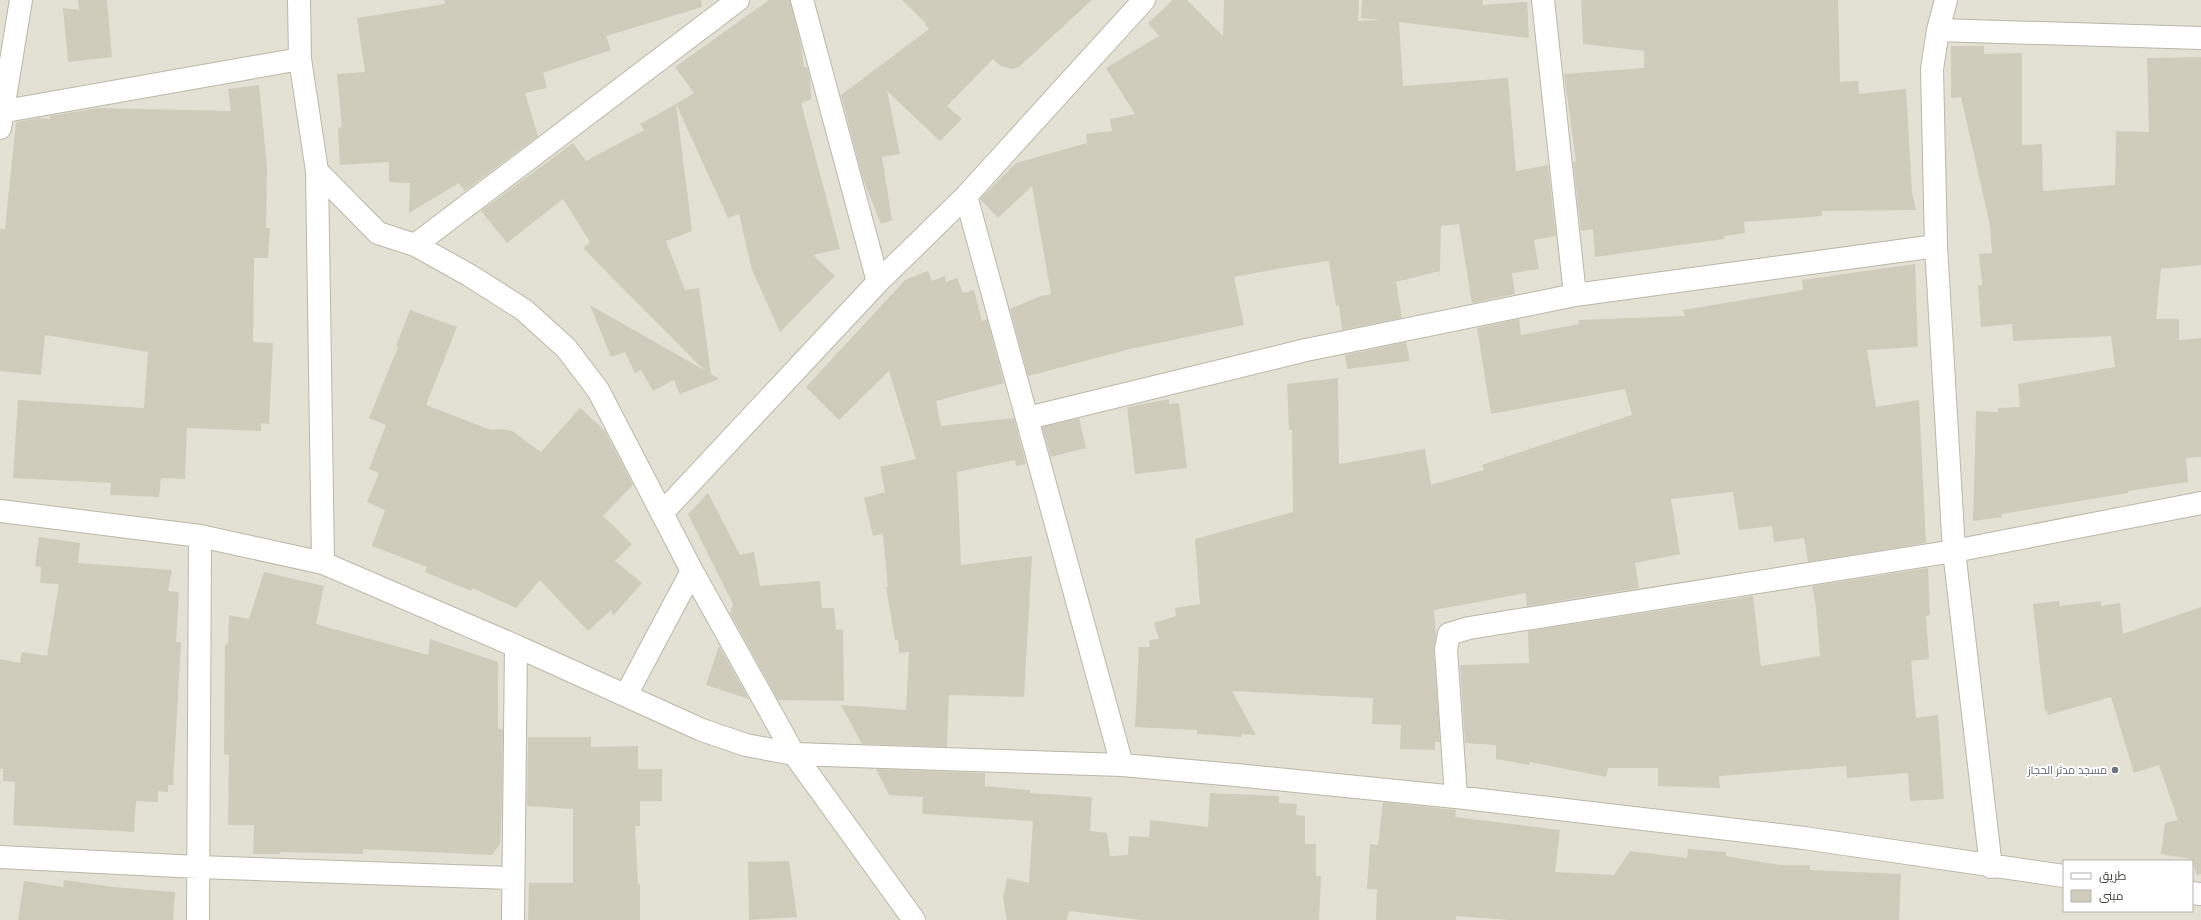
<svg xmlns="http://www.w3.org/2000/svg" width="2201" height="920" font-family="'Noto Sans',Cairo,sans-serif">
  <rect width="100%" height="100%" fill="#f0eee4"/>
  <!-- residential -->
  <path fill="#e3e1d3" fill-rule="evenodd" d="M0,0H2201V920H0ZM2064,861H2192V911H2064Z"/>
  <!-- building -->
  <path fill="#d0ccbb" d="M78,0H107L112,57L68,62L63,8L79,10Z
    M444,0H701L702,7L606,36L611,50L543,73L547,88L525,93L538,136L465,191L459,183L409,213L410,183L389,182V162L340,165L338,128L342,127L337,74L365,72L357,18L445,4Z
    M769,0H790L801,45L804,67H807L810,78L811,99L801,103L840,249L813,255L835,276L780,332L752,270L739,214L728,218L676,104L694,93L675,67Z
    M902,0H1092L1019,67L1012,69L1001,66L993,59L947,106L962,119L940,141L887,91L900,154L882,157L892,220L881,224L863,179L841,95L929,29L925,25L926,23Z
    M1173,0H1187L1223,36L1224,0H1359L1358,21L1380,20L1361,18L1362,0H1483L1482,5L1527,2L1529,38L1399,22L1403,86L1508,78L1516,171L1548,165L1556,236L1534,240L1539,269L1512,273L1515,294L1472,303L1459,224L1441,226L1440,271L1396,282L1402,318L1342,330L1339,305L1336,306L1329,261L1288,267L1234,277L1244,325L1130,349L1028,376L1010,309L1038,297L1051,294L1032,186L998,218L980,199L1016,163L1087,143L1086,134L1112,131L1110,119L1135,114L1106,68L1159,36L1148,23Z
    M1581,0H1838L1840,82L1858,81L1859,94L1906,89L1912,192L1916,210L1822,211V216L1744,222L1745,233L1724,236V239L1595,257L1593,229L1581,231L1573,162L1576,161L1564,74L1644,68V51L1583,44Z
    M1951,46H1984V54L2022,53V145L2042,144L2043,191L2115,185L2116,131L2149,132L2147,58L2201,57V265L2161,269L2156,319H2179V340L2201,338V457L2186,458L2188,482L2128,491V493L2002,514V517L1973,521L1976,411L1998,412V408L2020,407L2018,384L2115,367L2111,336L2013,341L2012,324L1981,327L1978,285H1982L1979,254L1992,253L1990,225L1961,97L1951,98Z
    M259,85L267,167L266,228H270L268,258H254L253,342L273,343L269,424L261,423V431L187,428L185,479L161,478L159,497L110,495L111,483L13,478L18,400L144,408L148,352L45,335L41,375L0,371V229H5L16,122L39,118L50,119V116L97,108L231,111L228,89Z
    M676,104L692,231L666,241L685,290L699,288L711,374L719,379L680,394L674,380L653,391L641,370L635,373L625,352L611,357L590,305L704,370L583,248L590,242L563,199L507,243L481,211L573,143L586,161L644,130L640,124Z
    M1915,264L1918,347L1867,350L1876,407L1919,400L1926,543L1808,562L1804,538L1774,542L1772,526L1739,530L1733,492L1671,499L1680,554L1635,563L1639,588L1527,606L1526,593L1434,610L1436,635L1434,650L1440,742H1435V750L1400,749L1401,725L1372,724L1373,698L1232,691L1256,735L1242,734V737L1197,734V730L1135,727L1139,647H1150L1149,640L1159,639L1154,623L1176,616L1175,608L1200,604L1195,539L1293,512L1292,430H1289L1287,384L1338,378L1339,464L1425,449L1431,485L1484,470L1482,465L1632,415L1625,389L1491,414L1477,328L1519,319L1521,335L1579,324L1578,320L1685,316L1683,310L1803,290L1802,280Z
    M928,271L932,281L945,276L946,282L957,278L963,293L974,290L982,321L987,319L1004,383L936,401L941,426L1014,418L1026,464L1016,466L1015,460L957,472L961,565L1032,556L1024,697L949,695L947,747L862,744L841,705L906,710L909,652L899,653L898,640H895L886,587H888L883,534L873,536L864,498L885,492L880,467L916,459L889,371L839,420L806,387L905,280Z
    M410,310L457,327L426,405L491,430L502,429L512,431L541,452L580,408L605,431L633,485L603,516L632,544L615,561L642,583L613,616L611,610L588,631L540,580L516,608L472,588L471,591L425,572L427,567L372,546L385,510L367,502L379,473L369,469L386,425L369,418L398,347L396,346Z
    M1406,342L1410,361L1347,369L1345,355Z
    M1169,399V404L1179,403L1187,468L1135,474L1127,407Z
    M1079,418L1086,448L1051,457L1042,427Z
    M708,493L740,555L754,552L760,586L820,581L822,608H834L836,630H843L844,701L778,700L730,613L733,604L688,514Z
    M39,537L80,543L78,563L172,570L168,591L179,592L176,642H181L173,785H168V792L158,791V802L136,801L134,832L13,825L15,782L3,781V769H0V659L20,663L22,652L47,656L59,584L40,583L41,567L35,566Z
    M1928,568L1930,615L1926,616L1929,659L1911,661L1916,718L1938,715L1944,799L1910,801L1908,773L1847,778L1846,766L1719,776L1720,788L1658,786V768H1608L1606,777L1530,762L1529,765L1496,759V745L1465,743L1460,665L1529,663L1528,631L1753,596L1761,666L1820,656L1816,607L1812,586Z
    M264,572L324,586L316,624L428,655L430,639L498,662V729H503L502,805L500,844L492,855L363,849V854L280,852V854H253L254,825H228L229,755L224,754L225,644L228,645L229,615L249,619Z
    M2059,601L2060,606L2101,601V606L2120,603L2123,634L2201,607V874L2197,875L2191,859L2161,854L2165,823L2178,820L2159,765L2134,773L2111,697L2048,715L2047,710L2045,711L2033,604Z
    M719,646L749,699L706,685Z
    M528,737H591V747L638,746V769H662V801H640V826H635L638,884H640V920H528L529,883H573V809L527,806Z
    M876,769L985,773V786L1030,790V793L1092,797L1090,831L1107,833L1110,856L1128,855L1129,836L1149,837L1150,820L1208,827L1210,793L1279,796V803L1297,804L1296,815L1305,816V844H1316V876H1321L1319,920H1142L1069,911L1067,920H1007L1003,898L1007,878L1029,883L1033,821L922,814L923,797L889,795Z
    M1383,802L1456,810L1455,817L1560,830L1555,872L1614,875L1630,851L1687,858L1688,849L1726,852V856L1780,865H1810V870L1901,874L1899,920H1509L1456,916V920H1376L1377,889H1367L1370,844L1378,845Z
    M789,861L797,917L749,920L748,862Z
    M64,880L113,887L175,892L173,920H18L24,881L63,887Z"/>
  <g fill="none" stroke-linecap="round" stroke-linejoin="round">
    <!-- minor casing -->
    <g stroke="#bab7a8" stroke-width="24">
      <path id="minor" d="M299,0L300,59L317,171L378,233L415,245L469,275L524,310L566,348L598,390L692,571L794,754L914,920
        M802,0L878,282
        M1543,0L1575,295
        M1946,0L1938,30L1932,69L1936,246L1954,551L1991,867
        M1938,30L2201,38
        M0,112L300,59
        M0,128L21,0
        M317,171L323,563
        M966,196L1122,765
        M415,245L738,0
        M1028,418L1306,350L1575,295L1936,246
        M0,511L200,536L323,563L516,646L702,730L746,745L794,754L1122,765L1236,775L1456,797L1804,838L2064,876
        M663,512L878,282L966,196L1144,0
        M626,695L692,571
        M1456,797L1446,649L1449,634L1469,628L1954,551L2201,503
        M0,857L198,867L512,878
        M2192,893L2201,894
        M198,920L200,536
        M513,920L516,646"/>
    </g>
    <!-- minor -->
    <use href="#minor" stroke="#fff" stroke-width="22"/>
  </g>
  <!-- markers -->
  <circle fill="#6b7280" stroke="#fff" stroke-width="1.5" cx="2115" cy="770" r="4"/>
  <g text-anchor="middle" stroke-width="4" stroke-linejoin="round" paint-order="stroke">
    <!-- worship labels -->
    <g font-size="11" fill="#5b616d" stroke="#fff" text-anchor="end">
      <text x="2107" y="774">مسجد مدثر الحجاز</text>
    </g>
  </g>
  <!-- legend -->
  <rect x="2063" y="860" width="130" height="52" fill="#ffffff" stroke="#b3b2ae"/>
  <rect x="2071" y="873" width="20" height="6" fill="#ffffff" stroke="#b3b2ae"/>
  <text x="2099" y="880" font-size="12" fill="#413f35">طريق</text>
  <rect x="2071" y="890" width="20" height="12" fill="#d0ccbb" stroke="#b3b2ae"/>
  <text x="2099" y="900" font-size="12" fill="#413f35">مبنى</text>
</svg>
